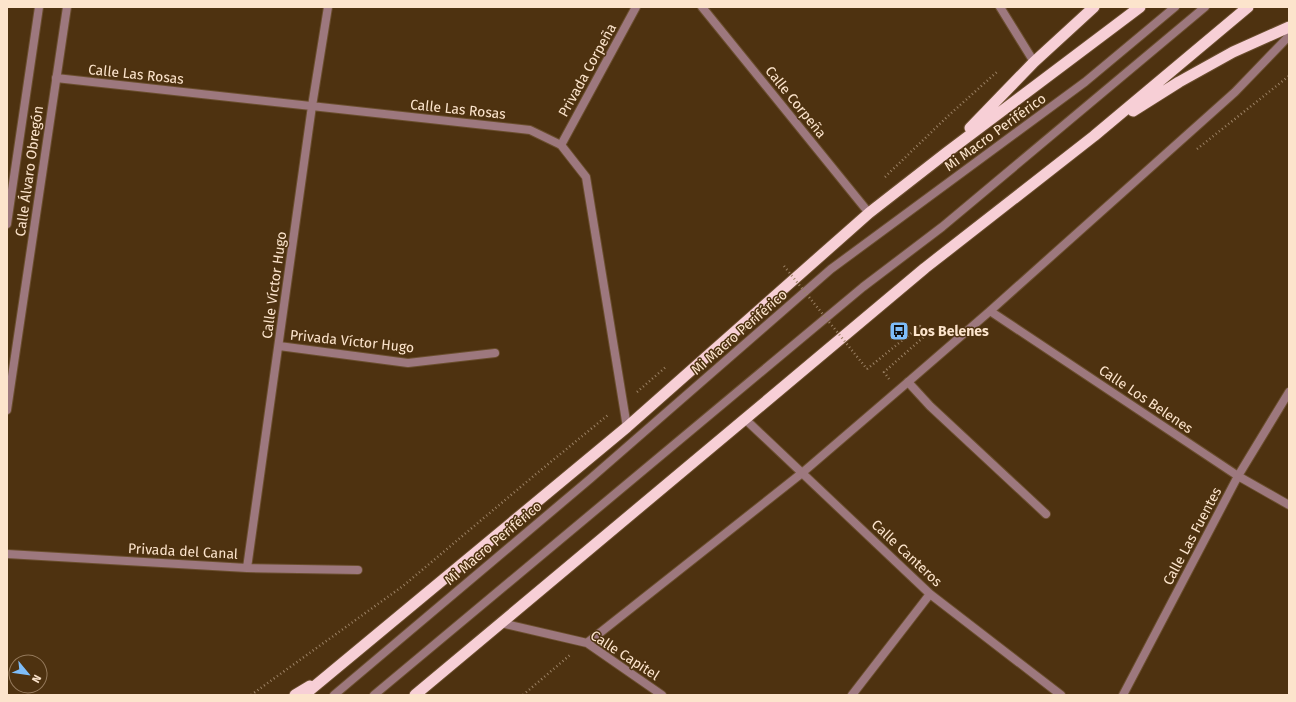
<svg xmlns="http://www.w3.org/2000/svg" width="1296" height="702" font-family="'Fira Sans',sans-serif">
  <rect width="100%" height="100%" fill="#4e3210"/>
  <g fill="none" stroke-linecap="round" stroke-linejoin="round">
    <!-- service casing -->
    <g stroke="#6a4e2e" stroke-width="10">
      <path id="service" d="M561,145L636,7
        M908,382L930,406L1046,514
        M334,695L590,479L831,269L1085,82L1175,7
        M374,695L863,287L942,227L1205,7"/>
    </g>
    <!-- minor casing -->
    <g stroke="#6a4e2e" stroke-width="10">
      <path id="minor" d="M702,7L869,213
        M1000,7L1034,62
        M56,78L530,130L561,145L586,177L627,427
        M990,311L1238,476L1289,505
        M279,346L408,363L495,353
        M745,419L930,594L1061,695
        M7,554L247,568L358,570
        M247,568L312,106L328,7
        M501,623L587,643L662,695
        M587,643L802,473L908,382L990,311L1235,92L1289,36
        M852,695L930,594
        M1123,695L1238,476L1289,392"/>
    </g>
    <!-- tertiary casing -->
    <g stroke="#6a4e2e" stroke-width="10">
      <path id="tertiary" d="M7,224L39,7
        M7,410L67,7"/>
    </g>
    <!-- trunk casing -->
    <g stroke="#6a4e2e" stroke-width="13">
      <path id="trunk" d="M1133,111L1179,82L1233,52L1289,27
        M970,128L1034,62L1094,7
        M295,695L310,686
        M304,695L627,427L869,213L946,153L1140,7
        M415,695L745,419L925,268L1094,136L1248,7"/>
    </g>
    <!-- path -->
    <path stroke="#9d8366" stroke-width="2.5" stroke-dasharray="1 3" stroke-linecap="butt" d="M1197,149L1289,76
      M885,177L948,116L998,71
      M867,369L920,326L927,334L884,372L889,379
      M637,392L667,366
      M251,695L403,586L536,474L608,415
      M523,695L570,655"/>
    <!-- service -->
    <use href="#service" stroke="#9d787e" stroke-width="8"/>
    <!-- minor -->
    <use href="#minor" stroke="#9d787e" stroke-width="8"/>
    <!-- tertiary -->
    <use href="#tertiary" stroke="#9d787e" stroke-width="8"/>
    <!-- trunk -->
    <use href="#trunk" stroke="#f7cfd6" stroke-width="11"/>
    <!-- path-bridge -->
    <path stroke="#9d8366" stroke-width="2.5" stroke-dasharray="1 3" stroke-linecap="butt" d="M784,266L867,369"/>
  </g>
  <!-- icons -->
  <defs>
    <g id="bus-square" transform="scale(1)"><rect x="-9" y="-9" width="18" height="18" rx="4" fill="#7ebdf9" stroke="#4e3210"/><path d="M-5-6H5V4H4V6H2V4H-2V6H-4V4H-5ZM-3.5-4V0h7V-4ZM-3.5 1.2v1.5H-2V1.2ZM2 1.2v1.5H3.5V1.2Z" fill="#111"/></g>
  </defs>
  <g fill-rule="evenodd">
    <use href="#bus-square" x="899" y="331"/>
  </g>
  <g text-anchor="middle" stroke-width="3" stroke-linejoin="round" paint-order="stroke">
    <!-- street labels -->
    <g font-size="14" fill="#fce4cc" stroke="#4e3210">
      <text transform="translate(587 70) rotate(-61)" y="5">Privada Corpeña</text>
      <text transform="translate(136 74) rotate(6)" y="5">Calle Las Rosas</text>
      <text transform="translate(796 102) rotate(51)" y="5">Calle Corpeña</text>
      <text transform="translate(458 109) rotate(6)" y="5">Calle Las Rosas</text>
      <text transform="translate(995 132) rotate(-36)" y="5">Mi Macro Periférico</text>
      <text transform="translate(29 171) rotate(-82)" y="5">Calle Álvaro Obregón</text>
      <text transform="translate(274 285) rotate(-82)" y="5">Calle Víctor Hugo</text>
      <text transform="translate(739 332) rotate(-41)" y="5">Mi Macro Periférico</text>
      <text transform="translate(352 341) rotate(6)" y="5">Privada Víctor Hugo</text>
      <text transform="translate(1146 399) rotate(34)" y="5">Calle Los Belenes</text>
      <text transform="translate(1192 536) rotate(-62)" y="5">Calle Las Fuentes</text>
      <text transform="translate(493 543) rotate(-40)" y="5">Mi Macro Periférico</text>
      <text transform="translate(183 551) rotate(3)" y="5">Privada del Canal</text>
      <text transform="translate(907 553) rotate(43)" y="5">Calle Canteros</text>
      <text transform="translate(625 655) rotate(33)" y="5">Calle Capitel</text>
    </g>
    <!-- poi labels -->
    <g font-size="14" font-weight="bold" fill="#fce4cc" stroke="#4e3210" text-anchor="start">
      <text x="913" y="336">Los Belenes</text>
    </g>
  </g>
  <!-- border -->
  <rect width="1296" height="702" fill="none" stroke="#fce4cc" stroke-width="16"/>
  <!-- north arrow -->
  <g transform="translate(28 674) rotate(119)"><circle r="19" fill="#4e3210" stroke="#94795b"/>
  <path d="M0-3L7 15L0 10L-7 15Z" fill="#7ebdf9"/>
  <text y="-6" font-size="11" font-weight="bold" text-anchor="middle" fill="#fce4cc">N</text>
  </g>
</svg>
